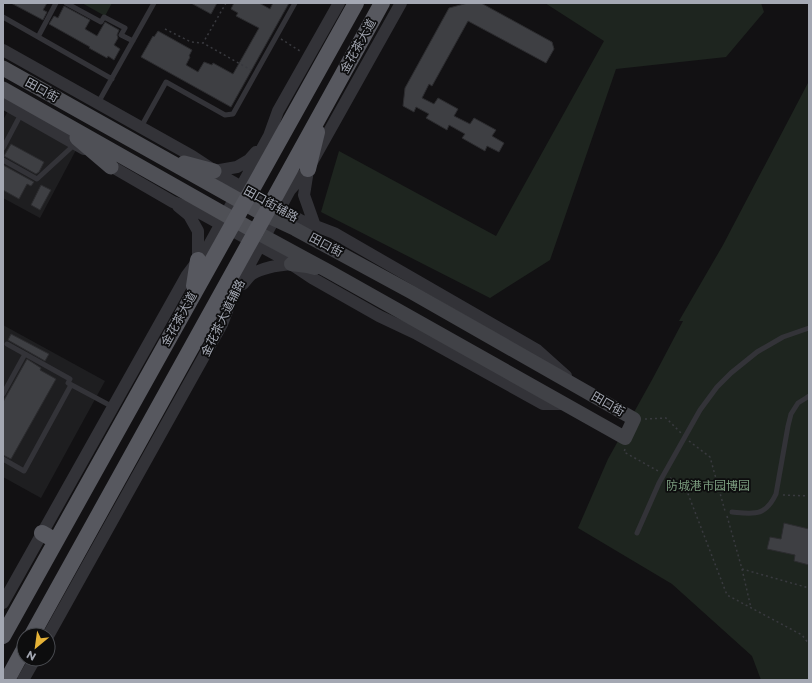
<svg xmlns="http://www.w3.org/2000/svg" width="812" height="683" font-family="Montserrat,'Noto Sans SC',sans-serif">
  <rect width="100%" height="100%" fill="#121113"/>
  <!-- built -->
  <path fill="#1e1e20" d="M8,111L76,150L40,218L3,198V120Z
    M3,325L105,381L41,498L3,477Z"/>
  <!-- green -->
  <path fill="#1e251f" d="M82,3H112L105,16Z
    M545,3H761L764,12L726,57L616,69L550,260L490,298L321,212L339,151L496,236L604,41Z
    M809,81V680H761L752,656L672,584L578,528L608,459L653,378L683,321H679L723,245Z"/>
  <!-- building -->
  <path fill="#3e3f43" stroke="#2c2c2f" d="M11,3H47L43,10L47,12L43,20Z
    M191,3H217L211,14Z
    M234,3H259L270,9L273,3H289L231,107L141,57L153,36L154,37L158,31L192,50L189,56L190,57L186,65L198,72L204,62L212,65L213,63L233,74L259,28L236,16L238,13L231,9Z
    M468,3H481L552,42L554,49L546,63L468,21L432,86L429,84L422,98L434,104L438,98L458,109L454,116L470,124L474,118L496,130L492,136L504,143L499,152L487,146L485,151L462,138L465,134L449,125L447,130L426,118L429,114L416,107L414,112L403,106L405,88L449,8Z
    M64,6L90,20L85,29L97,36L105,22L119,30L117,35L118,38L114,45L120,49L114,60L108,56L107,58L89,48L90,47L49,24L54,16L58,18Z
    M11,144L44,162L39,172L36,174L4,156Z
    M3,165L34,182L31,186L27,184L19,199L3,190Z
    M41,185L51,190L40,210L31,205Z
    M11,334L49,354L45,361L8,340Z
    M27,359L41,368L40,370L56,379L11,459L3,455V402Z
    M784,523L809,529V565L794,561L795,555L767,549L770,537L781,539Z"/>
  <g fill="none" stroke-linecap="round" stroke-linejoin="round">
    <!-- path -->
    <path stroke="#393a3f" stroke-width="1.5" stroke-dasharray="2 3" stroke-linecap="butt" d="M226,3L203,43L251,70
      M165,29L191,42L203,43
      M281,39L300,51
      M645,419L666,418L681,433
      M689,441L710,457L725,511
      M625,449L624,452L658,471
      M670,478L685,486L727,595L802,635L809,644
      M783,495L809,496
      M727,516L742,569L809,588
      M742,569L751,608"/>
    <!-- service -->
    <path stroke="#333338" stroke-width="5" d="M66,3L101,22L104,17L125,28L121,35L133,41
      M3,17L112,79
      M38,37L56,3
      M98,103L154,3
      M141,127L166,82L225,115L233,114L295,3
      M3,148L21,114
      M3,160L37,179L74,145
      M7,344L70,379L68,383L113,407
      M3,394L25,354
      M3,459L24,471L71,385
      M732,512C754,514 765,517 776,494L788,426L791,414L798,403L806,398L809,396
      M637,533L659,483L700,410L717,387L731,373L757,352L783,337L809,328"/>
    <!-- tertiary -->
    <path stroke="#333338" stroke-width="12" d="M3,50L192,156L224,177L300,220L334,233L537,350L566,376
      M3,103L84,149
      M104,162L173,202L193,209L282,258L312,278L379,316L415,333L543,404H564
      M308,170L304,195L315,226L318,230
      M214,171L237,167L249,160L256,152
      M178,206L189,215L198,231V260
      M243,284C246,281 248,277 252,274C262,268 280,265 291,264
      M3,603L187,275L208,247L269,136L278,111L339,3
      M48,636L222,324L233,295L290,190L308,169L401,3
      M23,680L35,659"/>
    <!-- secondary -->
    <path stroke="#414247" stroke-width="14" d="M256,232L328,271L625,438L634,419L411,292L295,229L265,215
      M291,264L307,266L315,268"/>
    <!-- primary -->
    <path stroke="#4f5056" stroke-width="15" d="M3,68L265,215
      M3,89L256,232
      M77,138L111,167
      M184,163L214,171"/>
    <!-- trunk -->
    <path stroke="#57585f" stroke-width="16" d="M308,169L317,132
      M194,286L198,260
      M42,533L56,541
      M32,635L271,204L382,3
      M3,636L356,3
      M7,680L24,649"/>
  </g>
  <g text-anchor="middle" stroke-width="3.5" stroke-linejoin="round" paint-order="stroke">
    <!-- street labels -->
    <g font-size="12" fill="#a4a8b3" stroke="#0d0d0e">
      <text transform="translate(358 46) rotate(-61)" y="4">金花茶大道</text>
      <text transform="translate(42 90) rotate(29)" y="4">田口街</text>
      <text transform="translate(271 204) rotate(29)" y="4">田口街辅路</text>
      <text transform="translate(326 245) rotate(28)" y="4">田口街</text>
      <text transform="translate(223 318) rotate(-64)" y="4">金花茶大道辅路</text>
      <text transform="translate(179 319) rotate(-61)" y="4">金花茶大道</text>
      <text transform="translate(608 404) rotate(30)" y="4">田口街</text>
    </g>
    <!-- park labels -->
    <g font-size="12" fill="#7c9d7f" stroke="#0d0d0e">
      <text x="708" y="490">防城港市园博园</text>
    </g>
  </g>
  <!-- border -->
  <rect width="812" height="683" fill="none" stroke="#a4a8b3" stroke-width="8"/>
  <!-- north arrow -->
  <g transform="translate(36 647) rotate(209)"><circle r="19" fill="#0d0d0e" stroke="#494b50"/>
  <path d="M0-3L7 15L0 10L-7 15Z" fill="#e6b337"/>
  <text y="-6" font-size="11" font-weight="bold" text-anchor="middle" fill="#a4a8b3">N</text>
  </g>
</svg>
